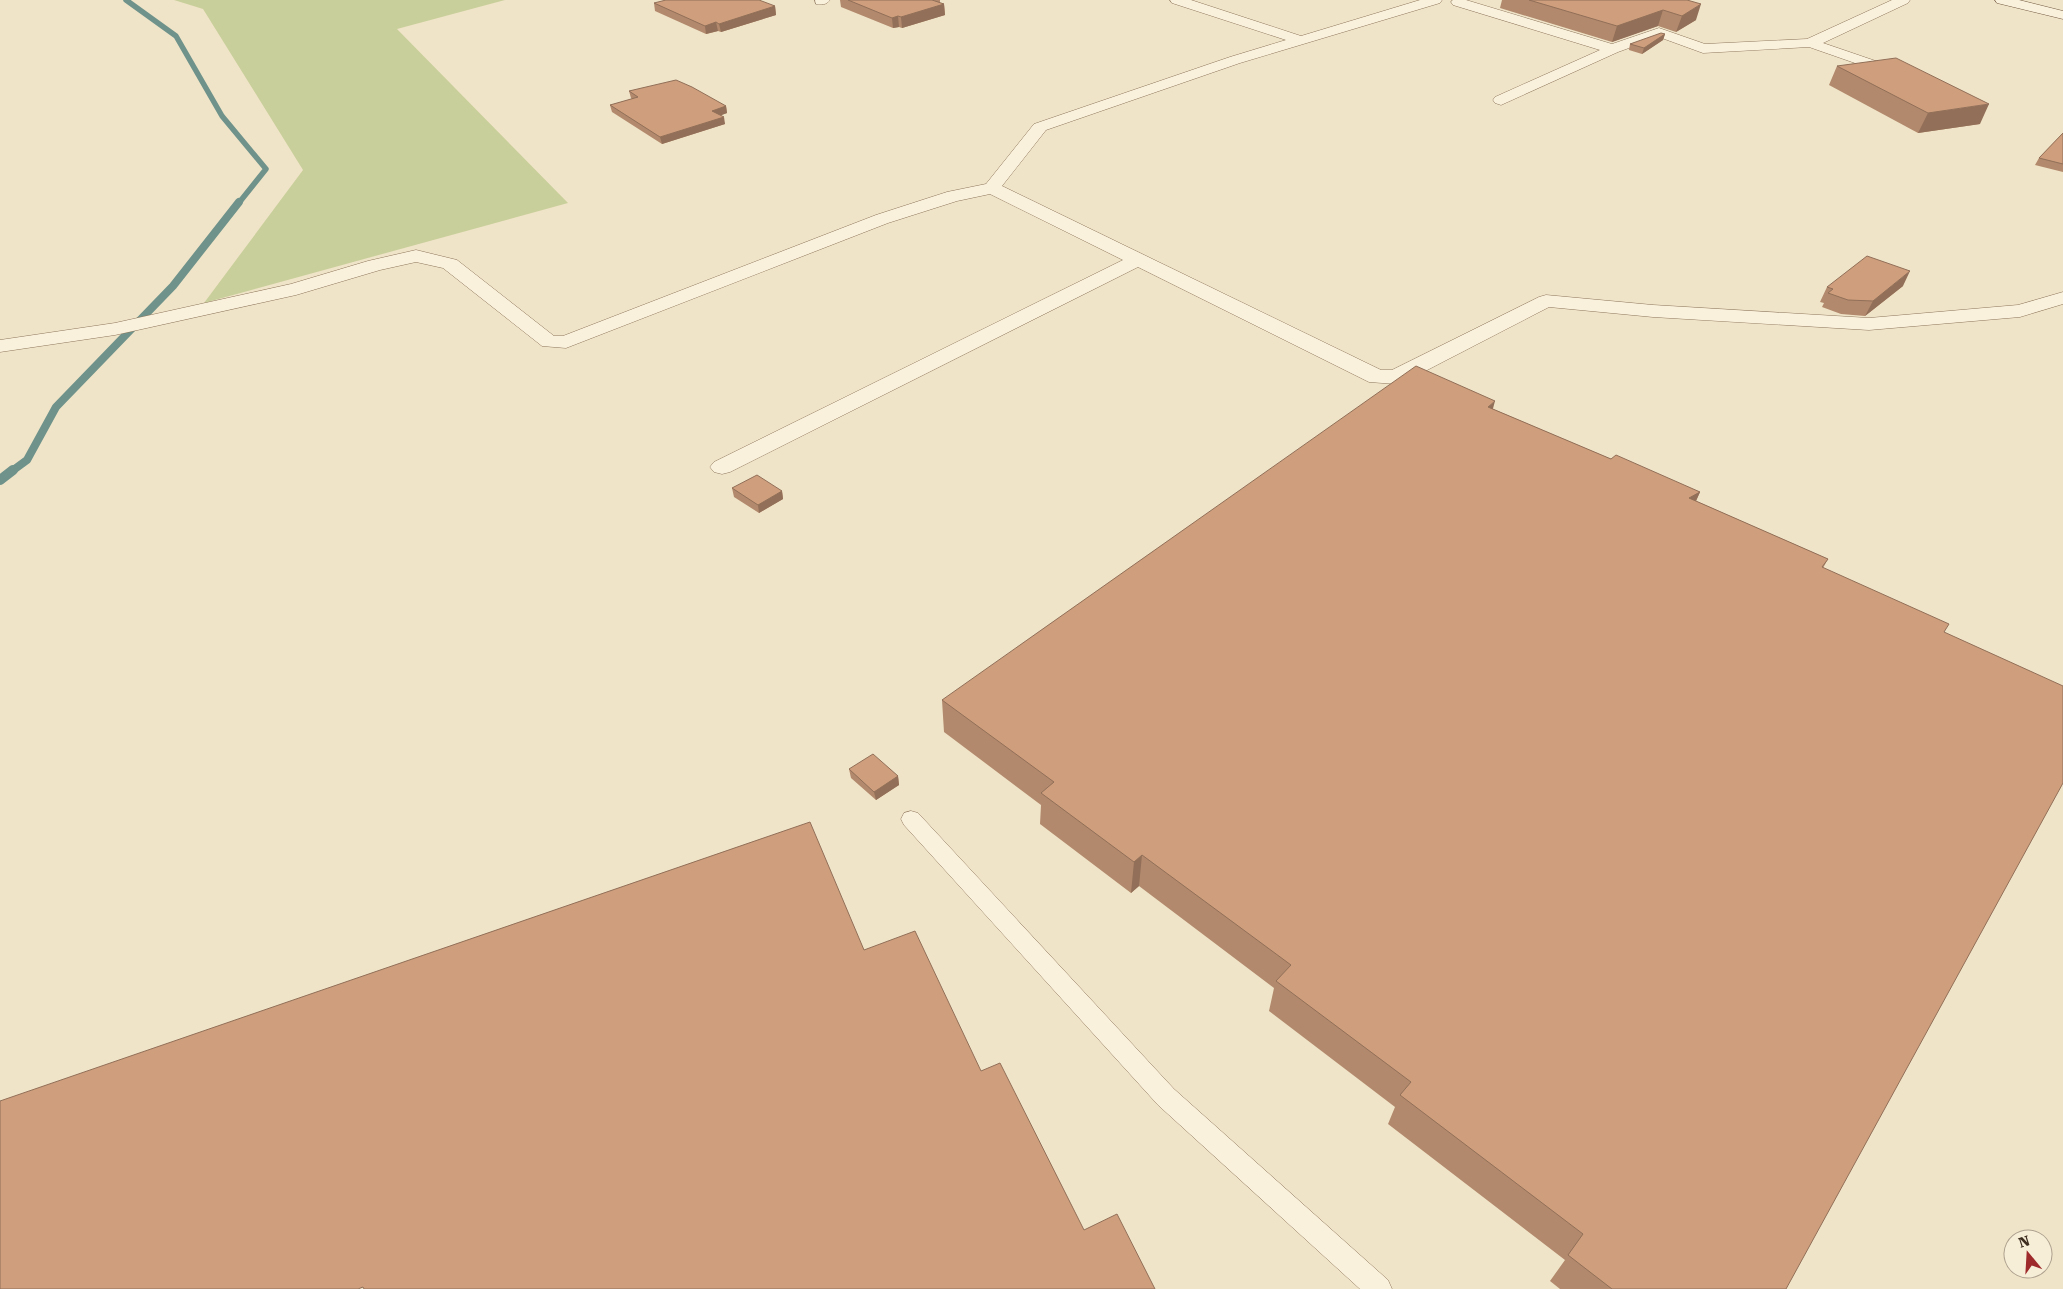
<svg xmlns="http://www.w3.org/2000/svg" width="2063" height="1289" font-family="'Roboto Serif',serif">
  <rect width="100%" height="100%" fill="#f0e4c8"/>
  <!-- green -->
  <path fill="#c9cf9b" d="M174,0H505L397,29L568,203L204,303L303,170L203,9Z"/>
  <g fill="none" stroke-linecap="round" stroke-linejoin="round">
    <!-- stream-far2 -->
    <path stroke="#6f938a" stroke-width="5.5" d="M126,0L176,36L222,116L266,169L238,204"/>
    <!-- stream-far1 -->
    <path stroke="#6f938a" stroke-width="8" d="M12,471L27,460L56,407L173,286L239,202"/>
    <!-- stream -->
    <path stroke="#6f938a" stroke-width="10" d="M0,480L13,470"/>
    <!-- lane casing -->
    <g stroke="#8d765c" stroke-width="1">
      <path id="lane" d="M911,811L918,813L1174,1089L1388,1280L1392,1289H1360L1158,1105L904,825L901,819L904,813Z"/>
    </g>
    <!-- street casing -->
    <g stroke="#8d765c" stroke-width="1">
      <path id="street" d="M815,0H830C826,5 822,5 816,4Z
        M1170,0H1191L1301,36L1420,0H1442L1440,3L1240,63L1046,130L1002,186L1381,370H1392L1539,297L1546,295L1653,305L1869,318L2018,305L2063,292V304L2020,317L1869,330L1653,317L1549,307L1404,382L1396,384L1369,382L1138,267L730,472L722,474L714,472L710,467L714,462L1123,260L990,194L957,201L888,223L566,348L542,346L443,268L416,262L380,270L296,295L115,335L0,352V340L115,323L291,284L368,261L416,250L457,260L554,336H563L876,215L947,192L986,184L1034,124L1230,57L1286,40L1172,3Z
        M1453,0H1466L1612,44L1659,28L1705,44L1807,39L1892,0H1910L1908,3L1823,43L1908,72L1911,75L1908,78H1898L1809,47L1703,53L1659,37L1618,52L1501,105L1495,103L1493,100L1495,97L1600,50L1453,5L1451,2Z"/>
    </g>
    <!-- secondary casing -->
    <g stroke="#6f573f" stroke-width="1">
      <path id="secondary" d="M1995,0H2019L2063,11V19L1997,3Z"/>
    </g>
    <!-- lane -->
    <use href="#lane" fill="#faf1dc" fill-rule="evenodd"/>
    <!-- street -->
    <use href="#street" fill="#faf1dc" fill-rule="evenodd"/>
    <!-- secondary -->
    <use href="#secondary" fill="#faf1dc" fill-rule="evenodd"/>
  </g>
  <!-- wall -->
  <path fill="#b2896c" d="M840,0H940V3L944,4L945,15L902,28L899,27L893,28L841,7Z
    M1502,0H1687L1696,20L1676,32L1658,26L1612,42L1500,8Z
    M654,3L775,6L776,15L721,32L718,31L706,34L655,11Z
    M1665,34L1663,40L1642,54L1629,50L1630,44Z
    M1837,66L1980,124L1918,133L1829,85Z
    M629,91L726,106L727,113L721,115L725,124L662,144L612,112L610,105L632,99L631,98Z
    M2063,133V172L2035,165L2039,158Z
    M1903,286L1865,316L1841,314L1822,307L1824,303L1820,302L1827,287Z
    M1493,409L1611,459L1700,492L1696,501L1828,559L1823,568L1944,632L1786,1289H1560L1550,1281L1565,1260L1388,1124L1395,1107L1269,1011L1274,988L1139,886L1131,893L1040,824L1041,805L944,732L942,700Z
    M732,488L782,491L783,499L759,513L734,497Z
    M849,769L898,776L899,785L876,800L851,778Z"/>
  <!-- shaded-wall -->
  <path fill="#916f58" d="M944,4L945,15L902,28L901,17Z
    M1701,4L1696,20L1676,32L1682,16Z
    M775,6L776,15L721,32L719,24Z
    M1663,10L1658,26L1612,42L1617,26Z
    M898,16L899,27L893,28L892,18Z
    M716,22L718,31L706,34L705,26Z
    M1665,34L1663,40L1642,54L1644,48Z
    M1989,104L1980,124L1918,133L1928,113Z
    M726,106L727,113L714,118L712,111Z
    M724,117L725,124L662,144L660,137Z
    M1910,271L1903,286L1865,316L1873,301Z
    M1495,401L1487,431L1488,407Z
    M782,491L783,499L759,513L758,505Z
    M1700,492L1686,523L1689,498Z
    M898,776L899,785L876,800L874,792Z
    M1142,855L1139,886L1131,893L1134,862Z"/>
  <!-- building -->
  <path fill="#cf9f7d" stroke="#916f58" d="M666,0H759L775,6L719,24L716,22L705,26L654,3Z
    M848,0H932L944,4L901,17L898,16L892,18Z
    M1529,0H1687L1701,4L1682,16L1663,10L1617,26Z
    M1661,33L1665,34L1644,48L1630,44Z
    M1896,58L1989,104L1928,113L1837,66Z
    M676,80L692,87L726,106L712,111L724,117L660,137L610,105L638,97L629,91Z
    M2063,133V164L2039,158Z
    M1867,256L1910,271L1873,301L1848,300L1828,293L1833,289L1827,287Z
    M1416,366L1495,401L1488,407L1611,459L1616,455L1700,492L1689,498L1828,559L1822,567L1949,624L1944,632L2063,686V783L1786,1289H1612L1568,1255L1583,1234L1400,1095L1411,1082L1276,981L1291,965L1142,855L1134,862L1041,793L1054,782L942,700Z
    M757,475L782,491L758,505L732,488Z
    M873,754L898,776L874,792L849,769Z
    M810,822L864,950L915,931L981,1071L1000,1063L1084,1230L1117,1214L1155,1289H364L363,1287L358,1289H0V1101Z"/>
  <!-- north arrow -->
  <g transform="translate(2028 1254) rotate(342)"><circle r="24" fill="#f7eed8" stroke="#ada18e"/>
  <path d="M0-4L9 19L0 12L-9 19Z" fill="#9e2a2b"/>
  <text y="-8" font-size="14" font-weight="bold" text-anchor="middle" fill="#3d2e20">N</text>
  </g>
</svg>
